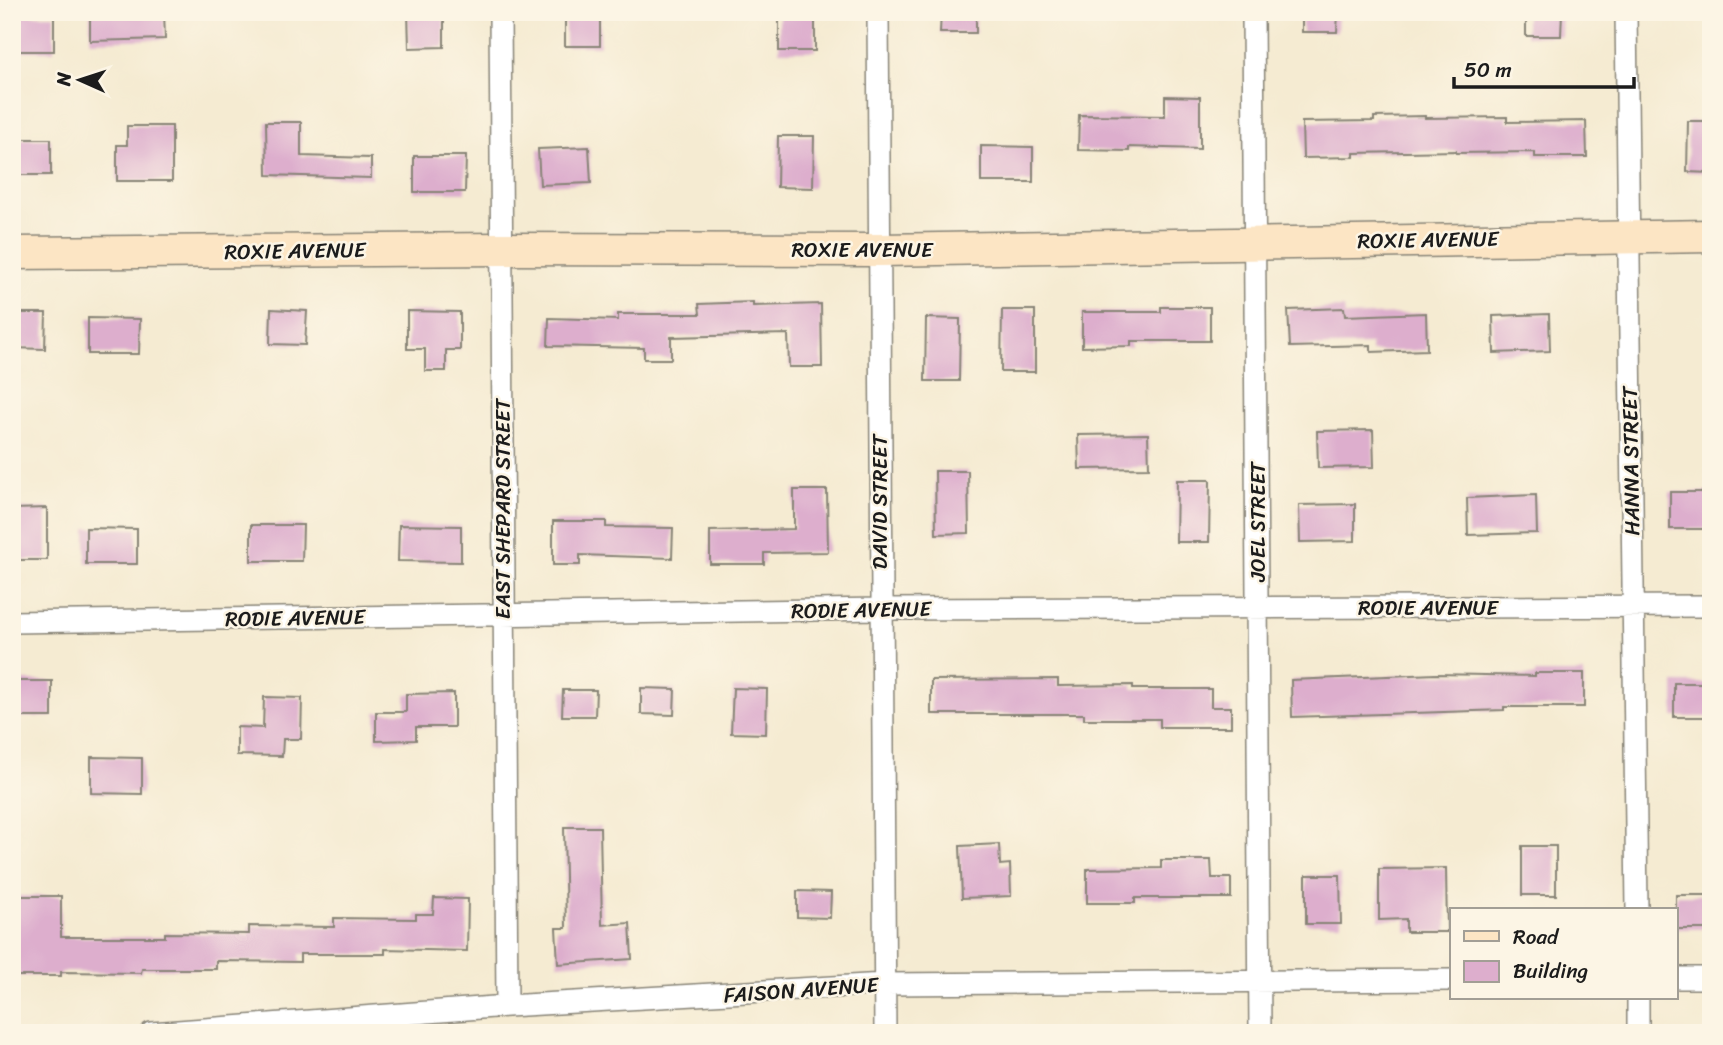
<svg xmlns="http://www.w3.org/2000/svg" width="1723" height="1045" font-family="Sriracha,sans-serif">
  <rect width="100%" height="100%" fill="#fcf5e5"/>
  <filter id="ink" filterUnits="userSpaceOnUse"><feTurbulence type="fractalNoise" baseFrequency=".0143" numOctaves="2"/><feDisplacementMap in="SourceGraphic" scale="14" xChannelSelector="R" yChannelSelector="G"/><feConvolveMatrix kernelMatrix="1 2 1 2 8 2 1 2 1" color-interpolation-filters="sRGB"/></filter>
  <filter id="wash" filterUnits="userSpaceOnUse"><feTurbulence type="fractalNoise" baseFrequency=".00686" numOctaves="4" result="noise"/><feDisplacementMap in="SourceGraphic" scale="28" xChannelSelector="R" yChannelSelector="G"/><feGaussianBlur stdDeviation="1.57" result="paint"/><feColorMatrix in="noise" values="0 0 0 0 0 0 0 0 0 0 0 0 0 0 0 0 0 1.4 0 .05"/><feComposite in="paint" operator="in"/></filter>
  <g filter="url(#wash)">
    <rect width="100%" height="100%" fill="#f5ebd2"/>
    <g id="blocks">
      <!-- building -->
      <path fill="#ddaecd" d="M90,12H164L165,39L90,41Z
        M408,12H444V47L409,48Z
        M565,12H600V46H565Z
        M779,12H815V51H779Z
        M941,12H976V33H940Z
        M1302,12H1338L1337,32H1302Z
        M1526,12H1562L1561,36H1526Z
        M12,15H54V51H12Z
        M1165,96L1200,97V149L1129,147V151L1078,150L1079,115L1165,116Z
        M1425,116V118L1507,117V122L1586,121L1587,157H1535V152L1456,153V151L1354,153V157L1303,158L1302,122L1374,121V117Z
        M1688,121H1711V173L1687,172Z
        M266,122H301V156L371,158V178L267,175Z
        M127,126H172V181H117V145H127Z
        M778,136H814L813,188L777,187Z
        M12,139H51V175H12Z
        M981,146L1033,147V182H981Z
        M589,147L591,183L540,185L538,149Z
        M414,156H466L465,192H414Z
        M753,302V306L821,304L822,367H789L788,334L671,337V359H644V348L548,346L549,318L618,320V314H700L699,304Z
        M1161,307H1210V341H1131V346L1082,347V312H1161Z
        M1344,308L1345,316L1426,313L1427,350L1371,352V345L1290,347L1288,310Z
        M271,309L307,311L305,345L270,344Z
        M1002,310H1035V372H1001Z
        M407,311L460,312V350H446V371H425V349H407Z
        M12,313H46L45,349L12,348Z
        M1549,314L1550,351L1494,353L1493,316Z
        M88,318L140,319L139,354H88Z
        M926,318L960,319L959,381H925Z
        M1373,430L1374,467L1318,468L1317,431Z
        M1148,434L1149,468L1079,469L1078,435Z
        M935,471H968L969,533L936,534Z
        M1177,480H1210L1209,542H1176Z
        M794,490H827L828,552L764,553V564H710V531L794,529Z
        M1670,492H1711V529H1670Z
        M1536,495L1537,533L1468,535L1467,498Z
        M1355,504V541L1300,542L1299,505Z
        M47,508V560H12V509Z
        M553,521H606V527L673,528L672,558L580,555V565H553Z
        M251,525H303L302,561H251Z
        M399,525L461,526V562L398,561Z
        M86,528L137,529V564H86Z
        M1535,673H1584V707H1504V710L1292,717L1291,680L1436,674L1535,676Z
        M1058,679V686L1133,685V689H1211V707H1231V727H1160V719H1084V714H931V680Z
        M12,681H52V717H12Z
        M1674,683H1711V717H1674Z
        M641,688L675,689L674,715L641,714Z
        M733,688L767,689L766,734L731,733Z
        M563,690H596L595,716H562Z
        M454,693V727H416V740L376,741V712H406V694Z
        M264,697L302,698L301,739H283L282,756L237,755V727L263,728Z
        M91,757L142,758V794L91,793Z
        M564,827H600L602,925L630,923L632,959L558,964L556,928H566Z
        M999,844L1000,865L1010,864L1011,896L962,898L960,846Z
        M1522,846H1556V895H1522Z
        M1161,860H1211L1212,878H1231V898H1135V903H1087V869L1161,868Z
        M1446,868L1447,932H1406V919L1379,920V869Z
        M1306,875H1340L1341,924H1306Z
        M797,891L831,892L830,918L797,917Z
        M1676,895H1711V929H1676Z
        M12,896H61V937H165V933L249,934V926L334,927V918L416,919V914H433L434,898L468,899L467,951L385,949V954H300V962L216,961V969H142L141,973L61,972V976H12Z"/>
    </g>
  </g>
  <g filter="url(#ink)">
    <use href="#blocks" fill-opacity="0" stroke="#888477" stroke-width="2"/>
    <g fill="none" stroke-linecap="round" stroke-linejoin="round">
      <!-- street casing -->
      <g stroke="#888477" stroke-width="24">
        <path id="street" d="M500,12L507,1006
          M878,12L885,1033
          M1253,12L1260,1033
          M1626,12L1637,910
          M12,622L880,609L1711,606
          M1676,978H1711
          M1638,998V1033
          M151,1033L507,1006L884,984L1452,980"/>
      </g>
      <!-- secondary casing -->
      <g stroke="#888477" stroke-width="35">
        <path id="secondary" d="M12,253L501,249L881,250L1711,236"/>
      </g>
      <!-- street -->
      <use href="#street" stroke="#fff" stroke-width="21"/>
      <!-- secondary -->
      <use href="#secondary" stroke="#fce5c4" stroke-width="32"/>
    </g>
  </g>
  <g text-anchor="middle" stroke-width="5" stroke-linejoin="round" paint-order="stroke">
    <!-- street labels -->
    <g font-size="21" fill="#1c1c1c" stroke="#fcf5e5">
      <text transform="translate(1428 240) rotate(-1)" y="7">ROXIE AVENUE</text>
      <text x="862" y="257">ROXIE AVENUE</text>
      <text transform="translate(295 251) rotate(-1)" y="7">ROXIE AVENUE</text>
      <text transform="translate(1631 461) rotate(-91)" y="7">HANNA STREET</text>
      <text transform="translate(880 502) rotate(-90)" y="7">DAVID STREET</text>
      <text transform="translate(503 509) rotate(-90)" y="7">EAST SHEPARD STREET</text>
      <text transform="translate(1258 522) rotate(-90)" y="7">JOEL STREET</text>
      <text x="1428" y="615">RODIE AVENUE</text>
      <text transform="translate(861 610) rotate(-1)" y="7">RODIE AVENUE</text>
      <text transform="translate(295 618) rotate(-1)" y="7">RODIE AVENUE</text>
      <text transform="translate(801 990) rotate(-4)" y="7">FAISON AVENUE</text>
    </g>
  </g>
  <!-- margin -->
  <rect width="1723" height="1045" fill="none" stroke="#fcf5e5" stroke-width="42"/>
  <!-- legend -->
  <rect x="1450" y="908" width="228" height="91" fill="#fcf5e5" stroke="#a29e95" stroke-width="2"/>
  <rect x="1464" y="931" width="35" height="10" fill="#fce5c4" stroke="#a29e95" stroke-width="2"/>
  <text x="1513" y="944" font-size="21" fill="#1c1c1c">Road</text>
  <rect x="1464" y="961" width="35" height="21" fill="#ddaecd" stroke="#a29e95" stroke-width="2"/>
  <text x="1513" y="978" font-size="21" fill="#1c1c1c">Building</text>
  <!-- north arrow -->
  <g transform="translate(80 80) rotate(273)" stroke="#fcf5e5" stroke-width="5" paint-order="stroke">
  <path d="M0-5L12 26L0 18L-12 26Z" fill="#1c1c1c"/>
  <text y="-10" font-size="19" font-weight="bold" text-anchor="middle" fill="#1c1c1c">N</text>
  </g>
  <!-- scale -->
  <path d="M1454 77v10h180v-10" fill="none" stroke="#1c1c1c" stroke-width="3.5"/>
  <text x="1464" y="77" font-size="21" fill="#1c1c1c" stroke="#fcf5e5" stroke-width="5" paint-order="stroke">50 m</text>
</svg>
